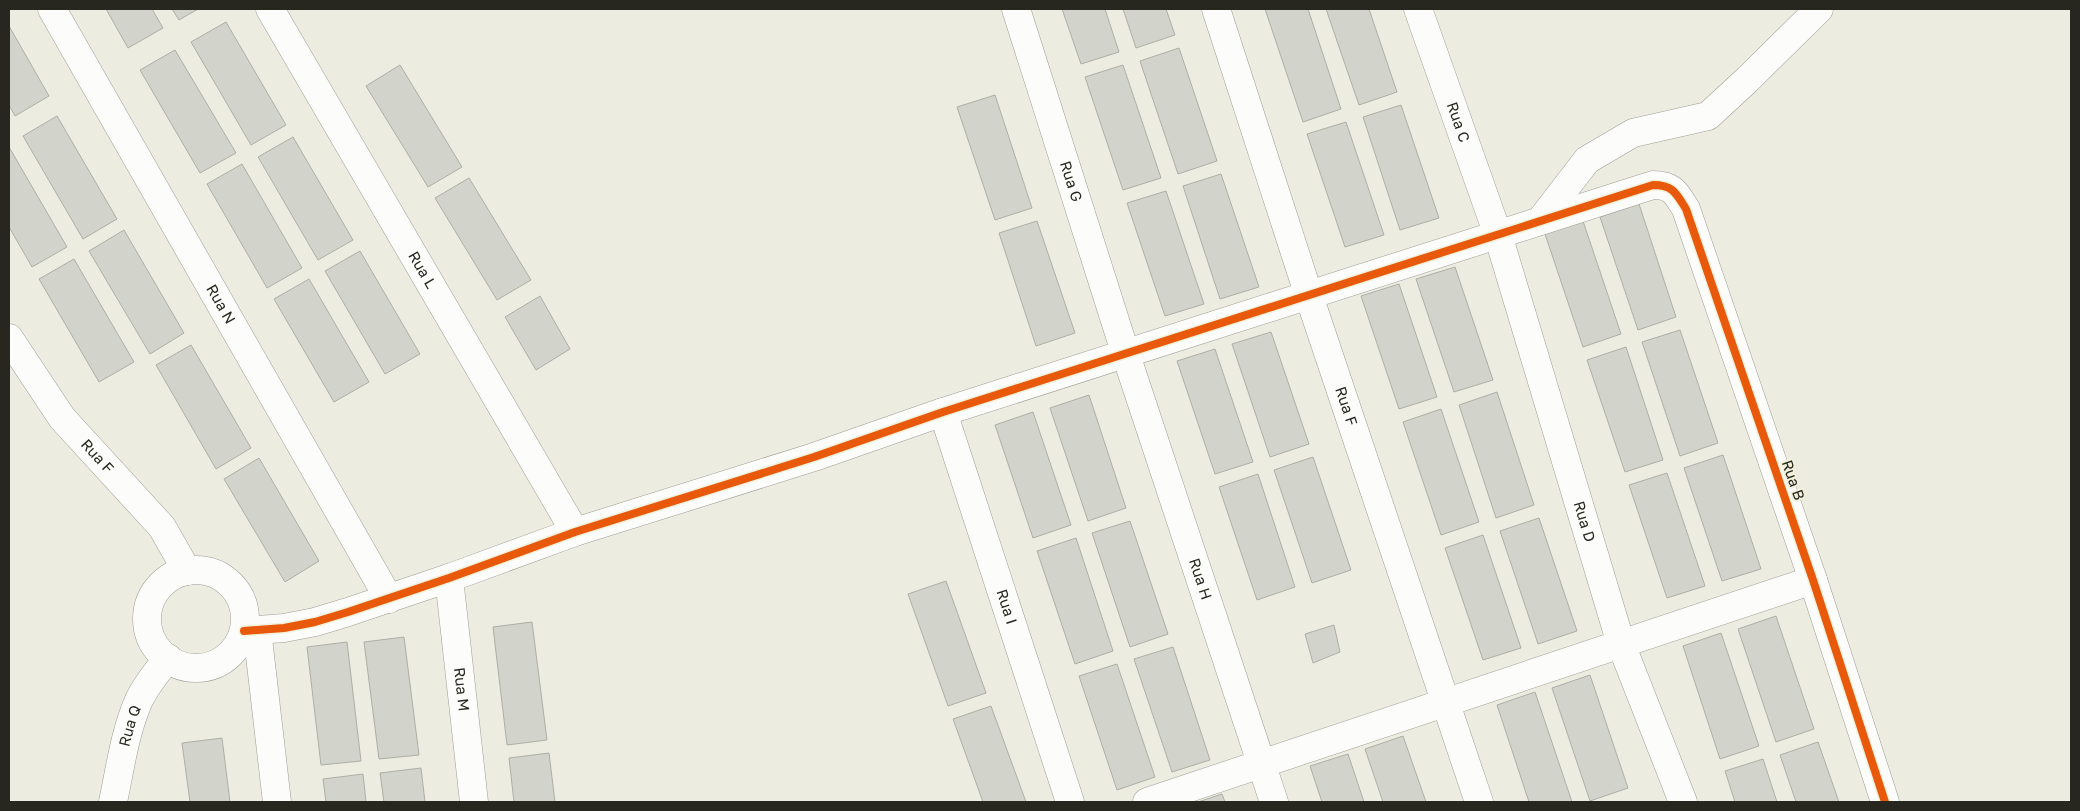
<svg xmlns="http://www.w3.org/2000/svg" width="2080" height="811" font-family="'Golos Text',sans-serif">
  <rect width="100%" height="100%" fill="#ecece1"/>
  <!-- building -->
  <path fill="#d2d4cb" stroke="#adafa7" d="M106,9H152L163,28L128,48Z
    M172,9H198L179,20Z
    M1062,9H1105L1119,52L1081,64Z
    M1123,9H1166L1175,35L1136,48Z
    M1265,9H1308L1341,109L1303,122Z
    M1326,9H1369L1397,92L1359,105Z
    M226,22L286,125L251,145L191,42Z
    M9,26L49,96L15,116L9,105Z
    M1179,48L1217,161L1178,174L1140,61Z
    M175,50L236,153L200,173L140,70Z
    M400,65L462,167L428,187L366,86Z
    M1123,65L1161,178L1123,190L1085,77Z
    M995,95L1032,208L995,220L957,107Z
    M1401,105L1439,218L1400,230L1363,117Z
    M57,116L117,219L83,239L23,136Z
    M1346,122L1384,235L1345,247L1307,134Z
    M293,137L353,240L318,260L258,157Z
    M9,147L67,247L32,267L9,227Z
    M242,164L302,268L267,288L207,184Z
    M1221,174L1259,287L1220,299L1183,186Z
    M469,178L531,280L497,300L435,198Z
    M1166,191L1204,304L1165,316L1127,203Z
    M1639,204L1676,317L1638,330L1600,217Z
    M1037,221L1075,333L1036,346L999,233Z
    M1583,221L1621,334L1583,347L1545,234Z
    M124,230L184,333L150,354L89,251Z
    M360,251L420,354L385,374L325,271Z
    M74,259L134,362L99,382L39,279Z
    M1455,267L1493,380L1454,392L1416,279Z
    M309,279L369,382L334,402L274,299Z
    M1399,284L1437,397L1399,409L1361,296Z
    M540,296L570,349L536,370L505,317Z
    M1680,330L1718,443L1680,456L1642,342Z
    M1271,332L1309,444L1270,457L1232,344Z
    M191,345L251,448L216,469L156,365Z
    M1626,347L1663,460L1625,472L1587,360Z
    M1215,349L1253,462L1215,474L1177,361Z
    M1497,392L1534,505L1496,518L1459,405Z
    M1089,395L1126,508L1088,521L1050,408Z
    M1441,409L1479,522L1441,535L1403,422Z
    M1033,412L1071,525L1033,538L995,425Z
    M1723,455L1761,569L1722,581L1684,468Z
    M1313,457L1351,570L1312,583L1274,470Z
    M259,458L319,561L285,582L224,479Z
    M1667,473L1705,586L1667,598L1629,485Z
    M1258,474L1295,587L1257,600L1219,487Z
    M1539,518L1577,631L1538,644L1500,531Z
    M1130,521L1168,634L1130,647L1092,533Z
    M1483,535L1521,648L1483,660L1445,548Z
    M1076,538L1113,651L1075,664L1037,551Z
    M946,581L986,693L948,706L908,594Z
    M1776,616L1814,729L1776,742L1738,629Z
    M532,622L547,740L507,745L493,627Z
    M1334,625L1340,652L1313,663L1305,634Z
    M1721,633L1759,746L1720,759L1683,646Z
    M404,637L419,755L379,759L364,642Z
    M347,642L361,761L321,765L307,647Z
    M1173,647L1210,760L1172,772L1134,659Z
    M1117,664L1155,777L1117,790L1079,676Z
    M1590,675L1628,788L1590,801L1552,688Z
    M1535,692L1572,802H1529L1497,705Z
    M991,706L1026,802H983L953,719Z
    M1403,736L1426,802H1383L1365,749Z
    M222,738L230,802H190L182,743Z
    M1818,742L1839,802H1796L1780,755Z
    M549,753L555,802H514L509,758Z
    M1348,754L1364,802H1322L1310,766Z
    M1763,759L1777,802H1735L1725,771Z
    M421,768L425,802H384L380,773Z
    M363,774L366,802H326L323,779Z
    M1222,794L1225,802H1198Z"/>
  <g fill="none" stroke-linecap="round" stroke-linejoin="round">
    <!-- minor casing -->
    <g stroke="#9f9e96" stroke-width="29">
      <g id="minor">
        <path id="s1" d="M52,9L389,599"/>
        <path id="s2" d="M270,9L575,532"/>
        <path id="s3" d="M1016,9L1126,355L1274,802"/>
        <path id="s4" d="M1216,9L1309,296L1479,802"/>
        <path id="s5" d="M1418,9L1498,235L1621,644L1683,802"/>
        <path d="M1540,221L1587,160L1633,133L1708,116L1748,79L1819,9"/>
        <path id="s6" d="M9,338L62,418L162,527L187,571"/>
        <path id="s7" d="M943,412L1070,802"/>
        <circle cx="196" cy="619" r="49"/>
        <path id="s8" d="M449,578L474,802"/>
        <path d="M257,630L277,802"/>
        <path d="M244,631L284,628L315,622L348,612L449,578L575,532L814,457L943,412L1653,185C1673,185 1676,193 1686,209L1813,580L1885,802"/>
        <path id="s9" d="M113,802C120,769 125,731 139,700C146,685 157,672 168,658"/>
        <path d="M1147,802L1813,580"/>
      </g>
    </g>
    <!-- minor -->
    <use href="#minor" stroke="#fcfcfa" stroke-width="28"/>
    <!-- cycleway casing -->
    <g stroke="#f1f1dc" stroke-width="11">
      <path id="cycleway" d="M244,631L284,628L315,622L348,612L449,578L575,532L814,457L943,412L1653,185C1673,185 1676,193 1686,209L1813,580L1885,802"/>
    </g>
    <!-- cycleway -->
    <use href="#cycleway" stroke="#e8590c" stroke-width="8"/>
  </g>
  <g text-anchor="middle" stroke-width="4" stroke-linejoin="round" paint-order="stroke">
    <!-- street labels -->
    <g font-size="15" fill="#27271f" stroke="#f1f1dc">
      <text dy="5" stroke="none"><textPath href="#s5" startOffset="120">Rua C</textPath></text>
      <text dy="5" stroke="none"><textPath href="#s3" startOffset="181">Rua G</textPath></text>
      <text dy="5" stroke="none"><textPath href="#s2" startOffset="302">Rua L</textPath></text>
      <text dy="5" stroke="none"><textPath href="#s1" startOffset="340">Rua N</textPath></text>
      <text dy="5" stroke="none"><textPath href="#s4" startOffset="418">Rua F</textPath></text>
      <text dy="5" stroke="none"><textPath href="#s6" startOffset="148">Rua F</textPath></text>
      <text transform="translate(1793 480) rotate(71)" y="5">Rua B</text>
      <text dy="5" stroke="none"><textPath href="#s5" startOffset="539">Rua D</textPath></text>
      <text dy="5" stroke="none"><textPath href="#s3" startOffset="599">Rua H</textPath></text>
      <text dy="5" stroke="none"><textPath href="#s7" startOffset="205">Rua I</textPath></text>
      <text dy="5" stroke="none"><textPath href="#s8" startOffset="112">Rua M</textPath></text>
      <text dy="5" stroke="none"><textPath href="#s9" startOffset="78">Rua Q</textPath></text>
    </g>
  </g>
  <!-- border -->
  <rect width="2080" height="811" fill="none" stroke="#27271f" stroke-width="20"/>
</svg>
